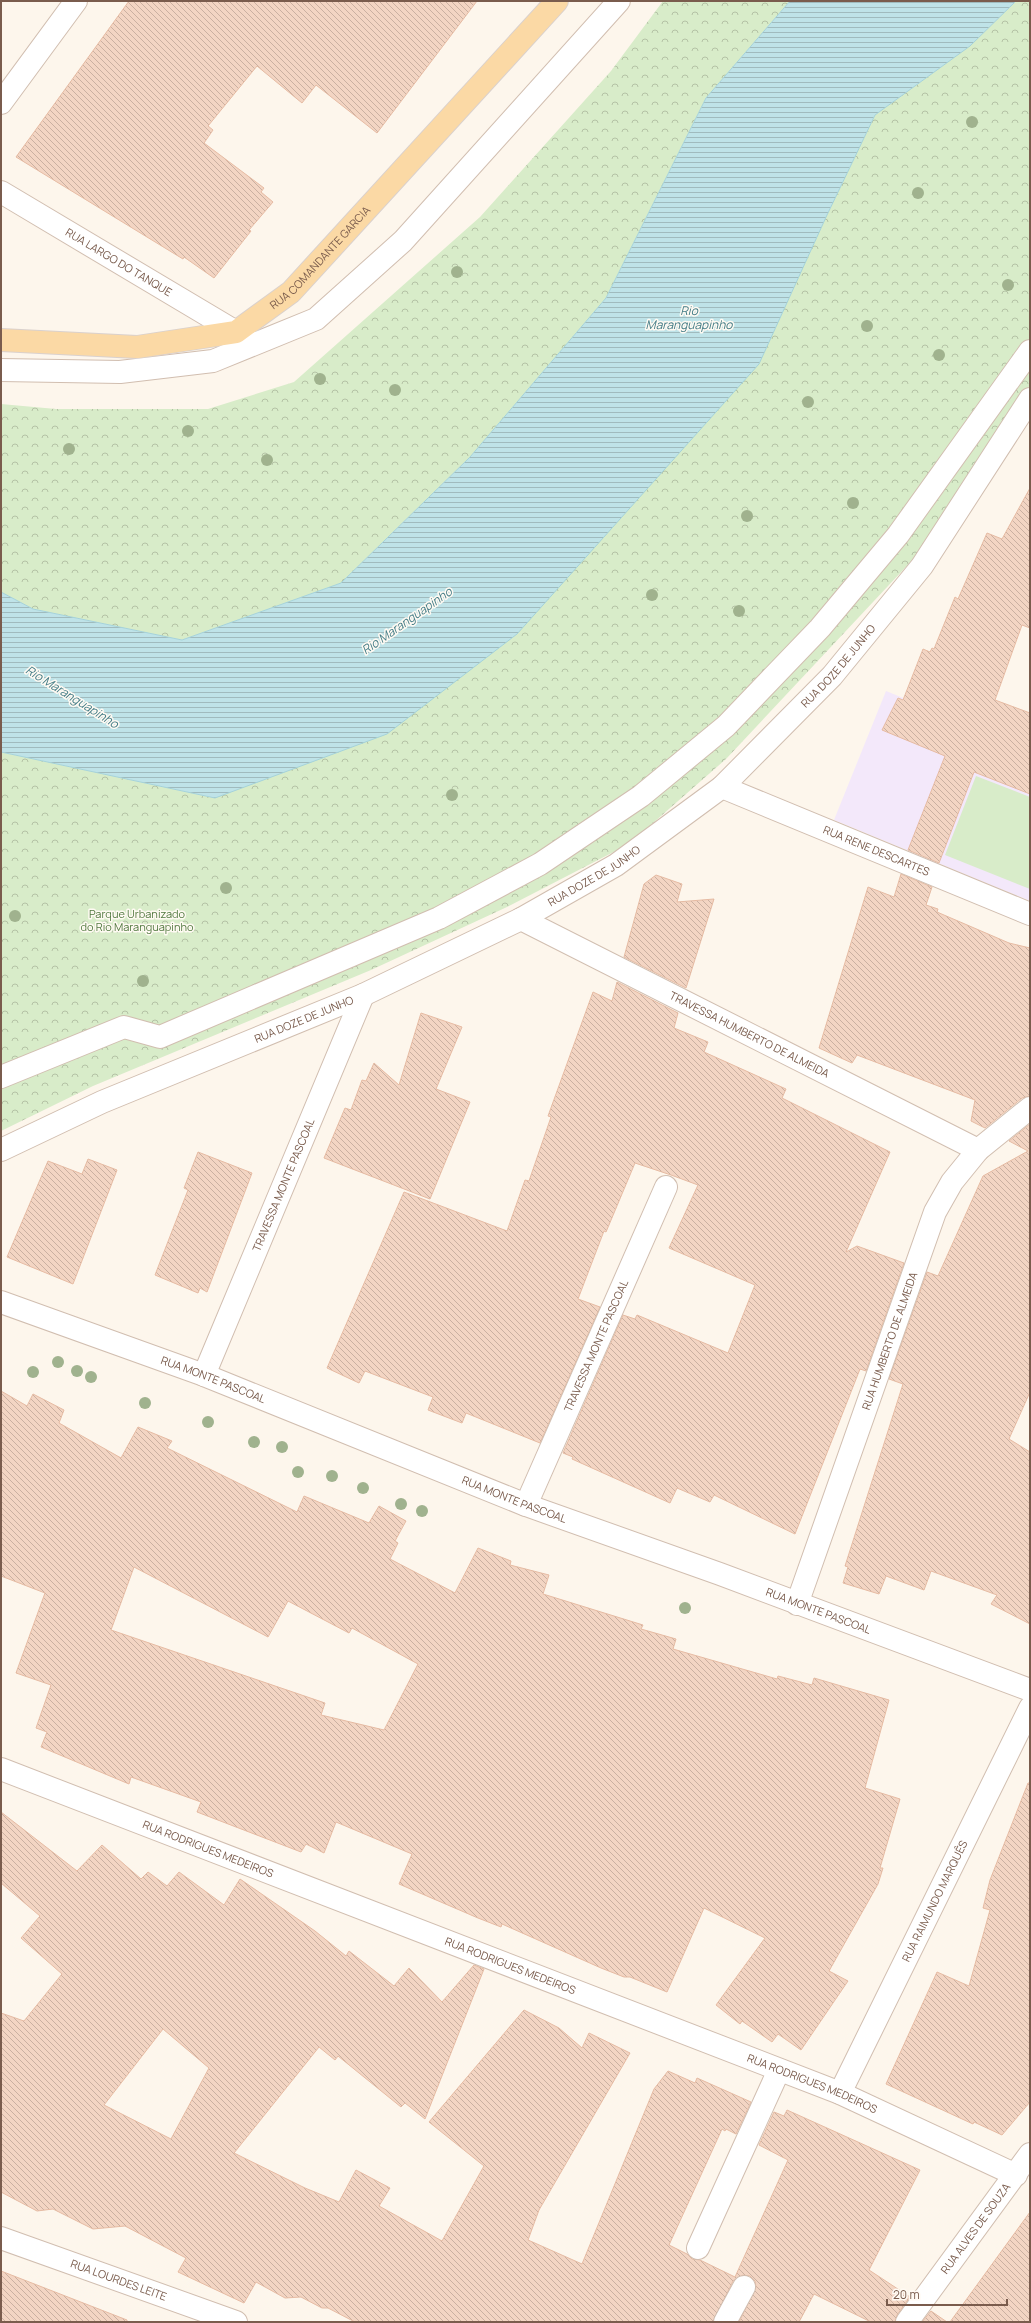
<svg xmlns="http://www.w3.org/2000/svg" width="1031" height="2323" font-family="Manrope,sans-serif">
  <defs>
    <pattern id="forest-crowns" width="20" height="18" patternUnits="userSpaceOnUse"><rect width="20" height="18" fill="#d8ecc9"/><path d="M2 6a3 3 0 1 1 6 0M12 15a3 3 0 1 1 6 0" fill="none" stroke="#b4c2a5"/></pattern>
    <pattern id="water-rules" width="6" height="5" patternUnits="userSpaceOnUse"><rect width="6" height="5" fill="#bfe3e8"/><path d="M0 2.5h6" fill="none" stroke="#a0bbbe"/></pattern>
    <pattern id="building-back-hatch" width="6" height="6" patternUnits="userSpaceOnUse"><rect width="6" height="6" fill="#f3d5c3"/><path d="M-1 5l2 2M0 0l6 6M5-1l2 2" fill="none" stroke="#cab0a1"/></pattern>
  </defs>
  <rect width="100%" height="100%" fill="#fdf6ec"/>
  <!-- education -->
  <path fill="#f3e8fa" d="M886,691L1030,749V901L834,820Z"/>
  <!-- forest -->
  <path fill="url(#forest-crowns)" d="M663,1H790L706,98L606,298L470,457L341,583L182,640L33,609L1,592V404L56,409H208L294,382L480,217L611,71Z
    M1016,1H1030V385L918,554L726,759L629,844L507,907L371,970L93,1086L1,1131V752L215,798L827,215L875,115L970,46Z"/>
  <!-- pitch -->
  <path fill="#d8ecc9" d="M976,776L1030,797V889L945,855Z"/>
  <!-- water -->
  <path fill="url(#water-rules)" stroke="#a5d3da" d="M790,1H1016L970,46L875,115L827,215L759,364L517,634L387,734L215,798L1,752V592L33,609L182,640L341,583L470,457L606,298L706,98Z"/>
  <!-- building -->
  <path fill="url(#building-back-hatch)" stroke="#e6bba3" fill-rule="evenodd" d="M129,1H477L377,133L316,85L302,103L257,66L208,126L213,130L204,143L264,188L261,192L273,202L249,230L251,231L214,278L184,257L183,259L16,157Z
    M1030,488V628L1022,625L995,700L1030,713V794L974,772L939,863L908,850L945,756L882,730L898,698L903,700L923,649L930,652L932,648L934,649L955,597L958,599L987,533L1002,539Z
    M901,874L932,887L926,905L938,909L937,912L1009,943L1030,948V1096L1022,1098L985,1128L971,1121L975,1100L857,1055L852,1063L819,1048L868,887L894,897Z
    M656,875L682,884L677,902L714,899L686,988L624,957L644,884Z
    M617,982L678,1013L674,1028L708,1042L704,1052L786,1089L782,1098L890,1152L846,1252L857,1246L904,1263L866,1371L860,1369L795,1534L714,1495L710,1502L677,1488L670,1503L572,1459L573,1457L563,1453L623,1315L635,1319L637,1315L728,1353L755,1285L669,1248L698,1185L671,1175L635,1163L606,1232L604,1231L578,1299L600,1307L540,1443L466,1413L462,1423L428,1410L433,1397L365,1371L359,1383L327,1368L404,1192L507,1231L525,1180L529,1181L551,1117L548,1116L593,992L612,1001Z
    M421,1013L462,1027L436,1089L470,1102L430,1199L324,1158L345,1108L351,1110L362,1080L366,1081L374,1063L399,1085Z
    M1030,1124V1392L1009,1439L1030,1452V1624L991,1604L997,1595L931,1571L924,1590L886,1576L879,1594L843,1583L848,1567L845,1566L903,1384L889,1379L927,1272L938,1276L983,1176L1028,1151L1009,1141Z
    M198,1152L252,1173L207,1292L200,1288L198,1293L155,1275L188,1190L184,1188Z
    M88,1159L117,1170L73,1284L7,1257L48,1161L82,1174Z
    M1,1391L27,1406L33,1394L64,1410L59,1423L121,1458L138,1427L172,1441L167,1448L297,1512L304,1496L369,1523L379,1506L406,1521L395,1541L398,1543L390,1559L455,1593L478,1548L511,1561L510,1565L549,1575L543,1594L643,1625L641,1629L676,1639L673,1649L777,1679L778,1676L812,1685L814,1678L889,1700L865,1788L900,1799L880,1868H883L878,1884L829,1971L848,1981L801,2050L778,2034L772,2042L742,2021L740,2024L716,2005L765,1938L704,1908L667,1992L630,1977H624L601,1968L502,1924L501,1927L478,1918L399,1884L412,1854L336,1822L324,1853L306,1844L301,1852L197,1812L201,1802L131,1777L129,1784L41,1747L47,1732L36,1728L51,1685L16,1673L45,1593L1,1576ZM134,1567L268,1637L288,1601L349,1633L352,1628L418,1664L384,1730L321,1715L325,1703L111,1630Z
    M1028,1783H1030V2102L1002,2135L974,2122L973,2124L886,2084L937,1972L969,1986L990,1910L983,1908L990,1880Z
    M1,1812L77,1871L102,1845L141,1879L148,1872L167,1886L179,1872L224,1905L240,1879L315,1931L346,1956L349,1951L394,1986L409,1968L442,2002L474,1965L484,1969L425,2119L405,2103L401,2107L338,2056L335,2060L319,2047L234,2153L305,2188L339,2202L356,2170L390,2188L379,2206L442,2241L484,2166L429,2122L524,2010L559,2028L582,2048L589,2033L630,2053L539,2210L528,2240L582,2264L654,2089L668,2071L695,2083L697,2078L751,2102L736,2134L726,2129L725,2131L722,2129L669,2245L687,2254L692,2259L700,2260L735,2277L788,2160L759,2145L774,2112L784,2116L787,2110L920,2170L869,2270L910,2297L897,2315L895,2322H871L814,2294L799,2322H739L756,2287L755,2281L750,2276L743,2275L733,2281L713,2322H355L328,2308H322L301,2297L285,2298L256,2282L244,2303L178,2272L186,2258L125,2226L93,2229L53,2209L37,2211L1,2192V2013L24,2021L62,1974L21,1938L40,1916L1,1883ZM163,2029L209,2068L171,2139L104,2105Z
    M1030,2212V2322H950Z
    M1,2271L127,2320V2322H1Z
    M931,2311L947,2322H922Z"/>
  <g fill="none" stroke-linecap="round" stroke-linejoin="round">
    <!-- minor casing -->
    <g stroke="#d1beb0" stroke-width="24">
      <g id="minor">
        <path d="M1,103L76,1"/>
        <path id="s1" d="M1,192L236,332"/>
        <path d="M1,370L120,372L213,361L316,319L403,241L619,1"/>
        <path id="s2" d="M722,787L1030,914"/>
        <path id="s3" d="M521,919L978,1150"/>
        <path d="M1,1077L124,1027L160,1037L439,918L540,864L641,796L726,726L820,628L898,535L1030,351"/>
        <path id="s4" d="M1,1150L102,1102L363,995L521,919L616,865L722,787L832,676L922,566L1030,399"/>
        <path id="s5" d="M1,1302L204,1375L526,1505L720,1574L1030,1690"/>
        <path id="s6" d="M204,1375L363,995"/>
        <path id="s7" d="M526,1505L666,1187"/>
        <path id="s8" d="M797,1604L935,1212L952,1182L978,1150L1030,1108"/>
        <path id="s9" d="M1,1769L840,2093L1016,2175"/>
        <path id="s10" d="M840,2093L1030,1708"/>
        <path id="s11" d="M1,2238L236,2322"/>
        <path d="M698,2248L779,2070"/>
        <path d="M725,2322L744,2287"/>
        <path id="s12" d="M907,2322L1030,2154"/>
      </g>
    </g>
    <!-- major casing -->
    <g stroke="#dad1cd" stroke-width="24">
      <g id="major">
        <path id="s13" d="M1,340L137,347L236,332L291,292L557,1"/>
      </g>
    </g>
    <!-- minor -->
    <use href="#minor" stroke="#fff" stroke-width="22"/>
    <!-- major -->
    <use href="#major" stroke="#fbd9a5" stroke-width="22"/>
  </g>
  <!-- trees -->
  <g fill="#a0b28e">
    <circle cx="972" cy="122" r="6"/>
    <circle cx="918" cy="193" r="6"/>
    <circle cx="457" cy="272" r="6"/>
    <circle cx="1008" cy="285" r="6"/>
    <circle cx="867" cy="326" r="6"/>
    <circle cx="939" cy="355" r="6"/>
    <circle cx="320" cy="379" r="6"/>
    <circle cx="395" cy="390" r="6"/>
    <circle cx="808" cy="402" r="6"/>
    <circle cx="188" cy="431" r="6"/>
    <circle cx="69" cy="449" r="6"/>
    <circle cx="267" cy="460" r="6"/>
    <circle cx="853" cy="503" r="6"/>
    <circle cx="747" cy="516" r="6"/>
    <circle cx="652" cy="595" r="6"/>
    <circle cx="739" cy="611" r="6"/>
    <circle cx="452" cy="795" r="6"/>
    <circle cx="226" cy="888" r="6"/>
    <circle cx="15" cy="916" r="6"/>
    <circle cx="143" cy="981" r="6"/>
    <circle cx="58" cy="1362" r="6"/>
    <circle cx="77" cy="1371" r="6"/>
    <circle cx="33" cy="1372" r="6"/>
    <circle cx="91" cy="1377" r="6"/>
    <circle cx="145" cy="1403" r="6"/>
    <circle cx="208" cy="1422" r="6"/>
    <circle cx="254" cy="1442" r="6"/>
    <circle cx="282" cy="1447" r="6"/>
    <circle cx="298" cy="1472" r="6"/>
    <circle cx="332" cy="1476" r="6"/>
    <circle cx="363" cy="1488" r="6"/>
    <circle cx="401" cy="1504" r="6"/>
    <circle cx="422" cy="1511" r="6"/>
    <circle cx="685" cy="1608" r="6"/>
  </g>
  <g text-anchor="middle" stroke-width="3" stroke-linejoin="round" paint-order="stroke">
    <!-- street labels -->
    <g font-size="11" fill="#7a5c4d" stroke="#fffaf3">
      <text dy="4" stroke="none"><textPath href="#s13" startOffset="349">RUA COMANDANTE GARCIA</textPath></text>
      <text dy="4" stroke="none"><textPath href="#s1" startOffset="137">RUA LARGO DO TANQUE</textPath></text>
      <text dy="4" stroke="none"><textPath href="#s4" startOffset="978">RUA DOZE DE JUNHO</textPath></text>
      <text dy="4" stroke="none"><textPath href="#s2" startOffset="167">RUA RENE DESCARTES</textPath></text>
      <text dy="4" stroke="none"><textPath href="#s4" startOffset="654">RUA DOZE DE JUNHO</textPath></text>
      <text dy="4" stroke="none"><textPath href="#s4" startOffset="330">RUA DOZE DE JUNHO</textPath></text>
      <text dy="4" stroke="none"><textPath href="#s3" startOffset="256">TRAVESSA HUMBERTO DE ALMEIDA</textPath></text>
      <text dy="4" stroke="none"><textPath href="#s6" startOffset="206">TRAVESSA MONTE PASCOAL</textPath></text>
      <text dy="4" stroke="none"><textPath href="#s8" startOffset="279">RUA HUMBERTO DE ALMEIDA</textPath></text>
      <text dy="4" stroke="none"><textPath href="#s7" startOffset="174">TRAVESSA MONTE PASCOAL</textPath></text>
      <text dy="4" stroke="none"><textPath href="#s5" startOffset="226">RUA MONTE PASCOAL</textPath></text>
      <text dy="4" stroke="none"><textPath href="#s5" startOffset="550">RUA MONTE PASCOAL</textPath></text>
      <text dy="4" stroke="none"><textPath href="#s5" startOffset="874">RUA MONTE PASCOAL</textPath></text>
      <text dy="4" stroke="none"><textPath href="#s9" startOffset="222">RUA RODRIGUES MEDEIROS</textPath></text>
      <text dy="4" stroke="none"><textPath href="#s10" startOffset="214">RUA RAIMUNDO MARQUÊS</textPath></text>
      <text dy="4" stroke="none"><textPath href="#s9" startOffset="546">RUA RODRIGUES MEDEIROS</textPath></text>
      <text dy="4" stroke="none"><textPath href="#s9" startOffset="870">RUA RODRIGUES MEDEIROS</textPath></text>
      <text dy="4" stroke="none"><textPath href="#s12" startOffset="116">RUA ALVES DE SOUZA</textPath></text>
      <text dy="4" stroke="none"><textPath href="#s11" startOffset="125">RUA LOURDES LEITE</textPath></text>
    </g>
    <!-- park labels -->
    <g font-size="11" fill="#537a41" stroke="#fffaf3">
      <text x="137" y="918">Parque Urbanizado<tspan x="137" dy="13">do Rio Maranguapinho</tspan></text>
    </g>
    <!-- water labels -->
    <g font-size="12" font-style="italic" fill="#437c86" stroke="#fffaf3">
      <text x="689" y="315">Rio<tspan x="689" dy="14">Maranguapinho</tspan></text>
      <text transform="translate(407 621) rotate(-35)" y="4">Rio Maranguapinho</text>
      <text transform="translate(72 697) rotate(32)" y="4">Rio Maranguapinho</text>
    </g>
  </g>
  <!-- border -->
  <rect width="1031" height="2323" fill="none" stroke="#7a5c4d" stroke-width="4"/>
  <!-- scale -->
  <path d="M887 2299v6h120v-6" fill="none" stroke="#7a5c4d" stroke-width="2"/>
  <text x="893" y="2299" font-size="12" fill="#7a5c4d" stroke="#fffaf3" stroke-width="3" paint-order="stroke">20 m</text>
</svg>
